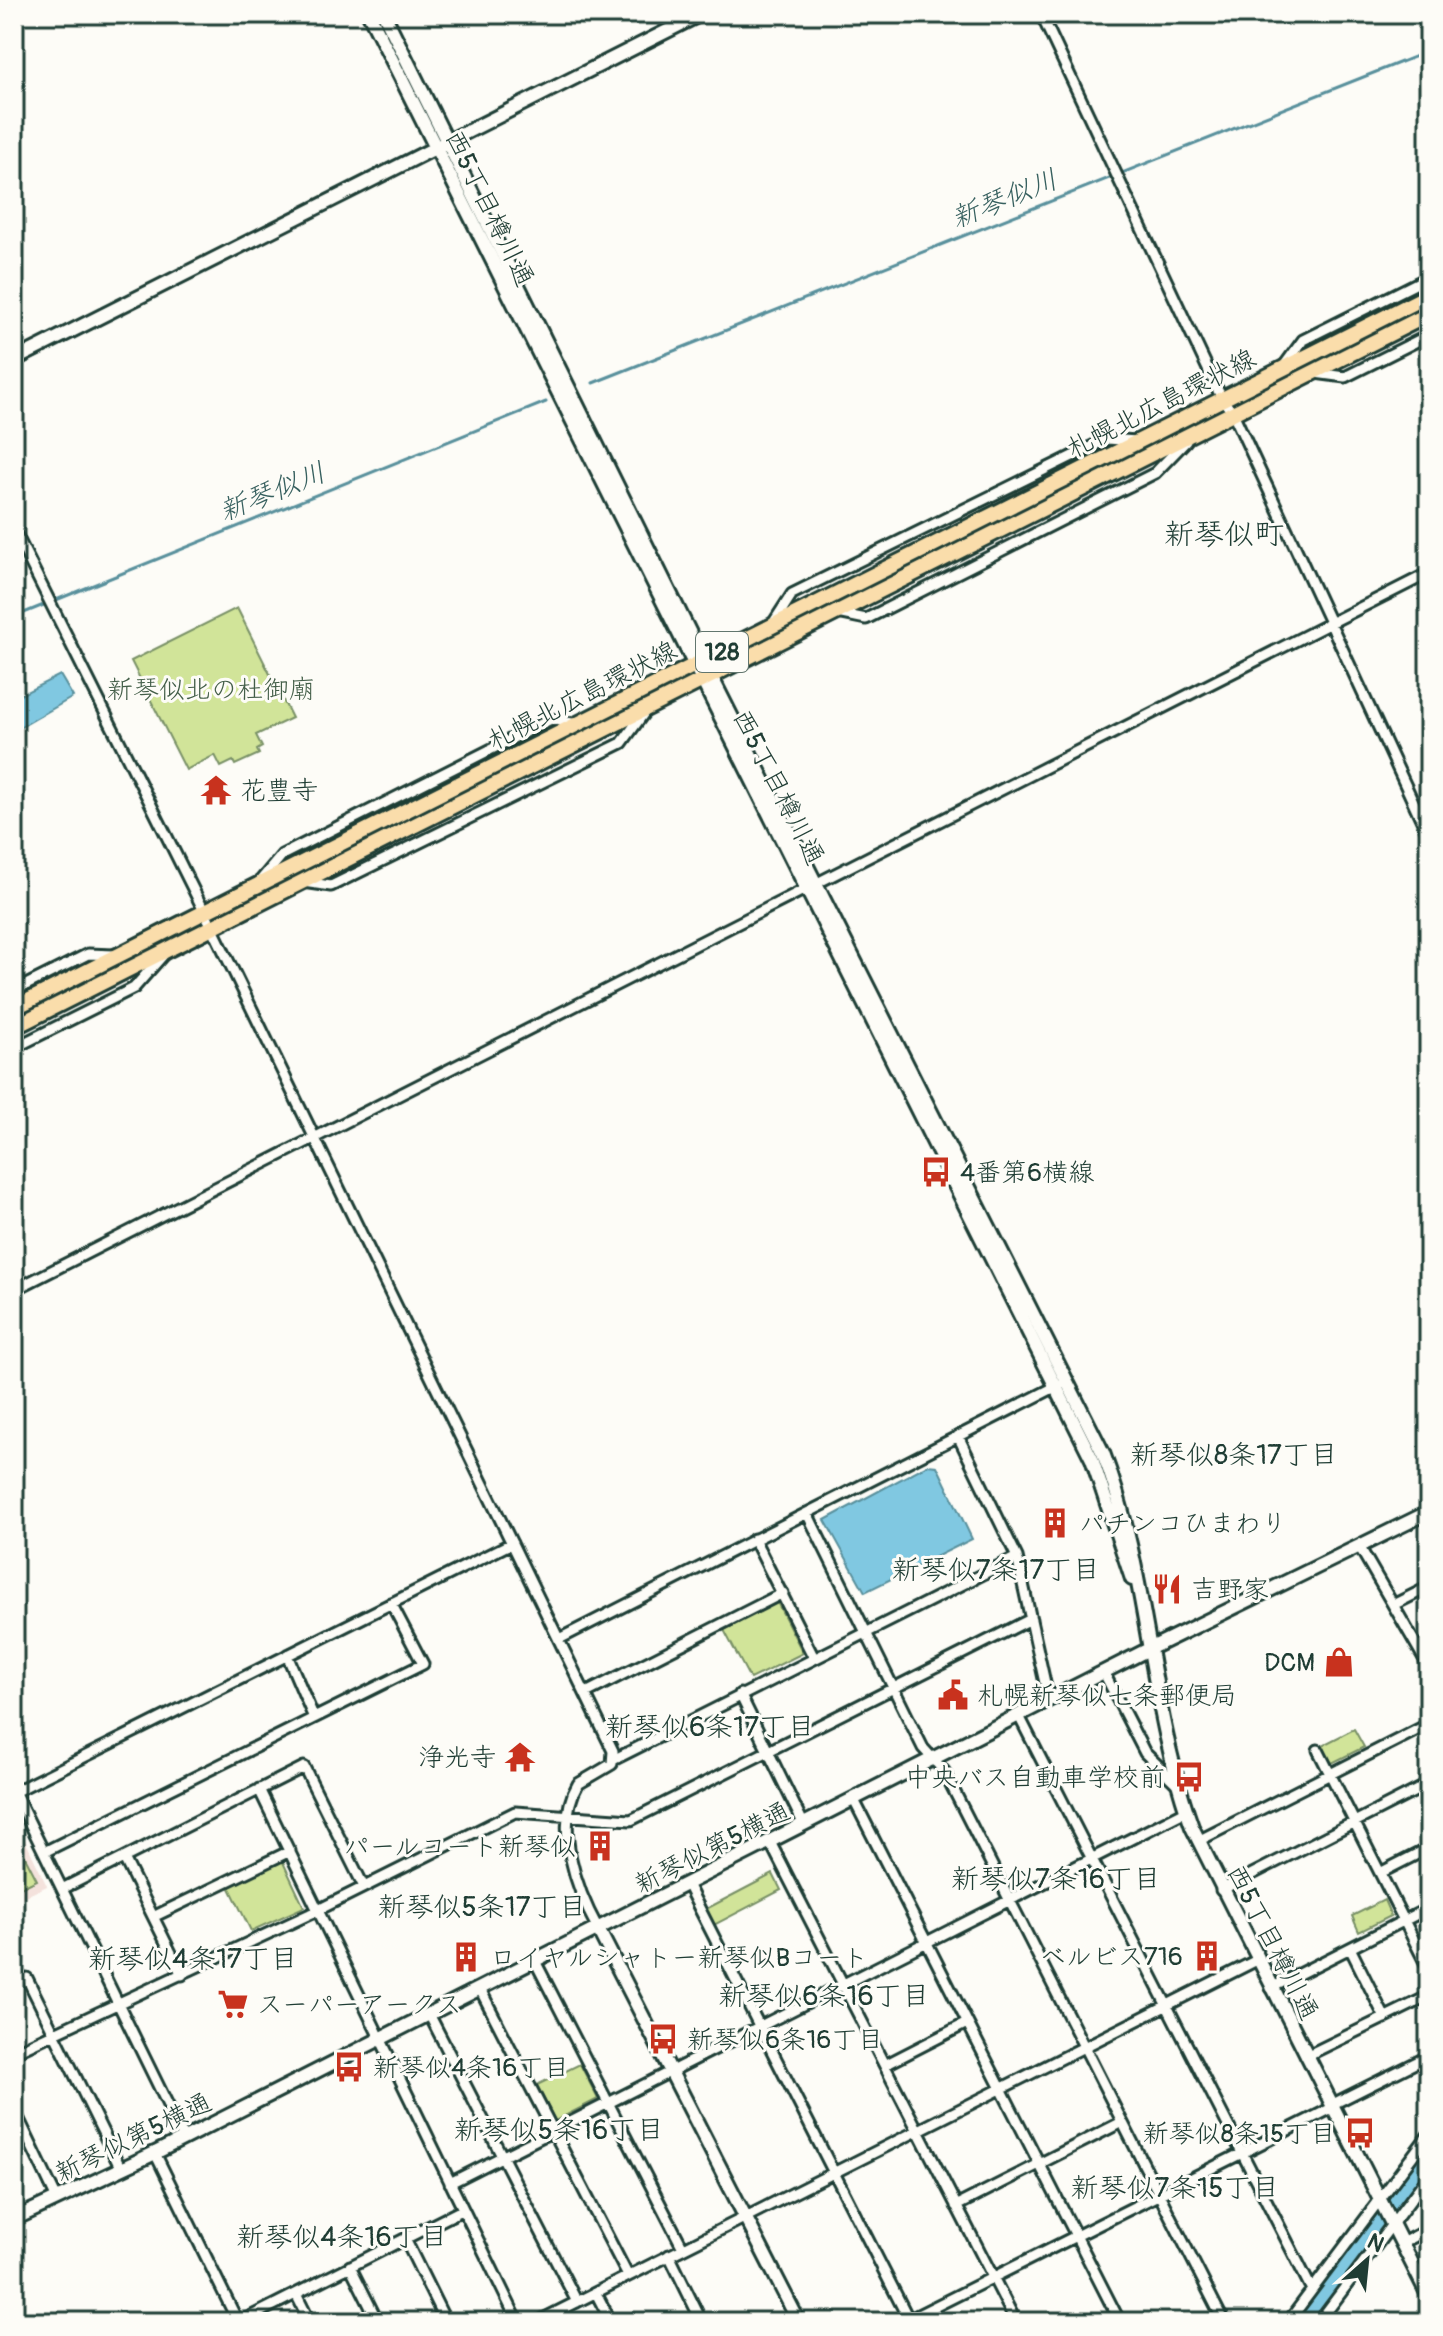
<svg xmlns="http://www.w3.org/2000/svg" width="1443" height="2336" font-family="Pangolin,'Klee One',sans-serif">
  <rect width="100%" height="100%" fill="#fdfcf7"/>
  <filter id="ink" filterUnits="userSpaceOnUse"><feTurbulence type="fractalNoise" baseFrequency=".0125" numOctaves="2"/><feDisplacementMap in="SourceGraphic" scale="16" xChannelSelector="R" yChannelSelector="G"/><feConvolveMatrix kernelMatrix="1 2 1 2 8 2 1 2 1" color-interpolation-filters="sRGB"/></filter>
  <g filter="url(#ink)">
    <!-- built -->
    <path fill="#f4e2dc" d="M14,1817L47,1886L14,1902Z"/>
    <!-- green -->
    <path fill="#d1e499" stroke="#789066" stroke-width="2" d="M237,608L292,718L256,735L262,747L257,750L259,754L235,765L233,761L221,767L215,755L186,770L131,661Z
      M777,1602L803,1653L750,1679L724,1630Z
      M1354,1729L1364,1747L1330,1764L1321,1746Z
      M14,1835L37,1880L14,1891Z
      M282,1860L304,1907L251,1931L229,1886Z
      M773,1874L781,1890L714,1925L706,1909Z
      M1384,1900L1391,1916L1359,1932L1352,1916Z
      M580,2064L598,2099L555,2121L537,2085Z"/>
    <!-- water -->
    <path fill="#80c8e1" stroke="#59909c" stroke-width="2" d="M60,675L73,697L14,731V698Z
      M927,1465L937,1466L972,1539L865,1592L825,1520Z"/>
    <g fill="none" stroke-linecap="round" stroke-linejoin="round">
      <!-- stream -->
      <path stroke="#59909c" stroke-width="3" d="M593,383L1429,51
        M14,617L546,402"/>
      <!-- river -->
      <path stroke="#80c8e1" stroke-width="18" d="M1307,2322L1429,2158"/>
      <!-- street casing -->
      <g stroke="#1f3d34" stroke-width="15">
        <path id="street" d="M1041,14L1222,399L1233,413L1429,836
          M1284,366L1303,340L1429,277
          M1315,373L1345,377L1429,335
          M14,530L212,927L613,1751L612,1764L578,1784C553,1826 577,1891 598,1929
          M837,613L866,619L1155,473L1186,441
          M772,625L792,594L1107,439L1137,441
          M260,881L282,855L551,719L577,724
          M303,882L331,886L622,743L646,710
          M14,991L88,954L114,955
          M14,1048L134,988L164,954
          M14,1290L1429,573
          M958,1436L1017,1557L1049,1701
          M807,1513L923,1748L944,1771L1224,2322
          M754,1539L814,1658
          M1359,1546L1429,1667
          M1393,1605L1429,1587
          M559,1639L1059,1385
          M1104,1673L1145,1753L1178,1785
          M586,1693L783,1593
          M740,1694L804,1825
          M1019,1716L1312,2290
          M314,1718L423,1664L391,1603
          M1318,1750L1429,1970
          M615,1759L1017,1557
          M259,1789L518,2322
          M14,1791L184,2138
          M14,1792L512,1543
          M854,1800L1120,2322
          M1198,1841L1429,1724
          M770,1842L1016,2322
          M44,1852L314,1718L287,1655
          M124,1858L182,1975
          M1380,1873L1429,1848
          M687,1884L910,2322
          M62,1889L304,1767L364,1887
          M1221,1890L1429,1784
          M155,1916L290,1851
          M1350,1948L1385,2018
          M535,1961L683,2248
          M27,1978L121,2169
          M1271,1988L1429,1908
          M480,1989L628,2276
          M429,2014L577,2302
          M14,2052L310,1914L515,1812L631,1820L1031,1619
          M1306,2056L1429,1996
          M885,2065L967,2023
          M1331,2105L1429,2056
          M14,2109L57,2199
          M155,2153L238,2322
          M450,2183L1186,1811
          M956,2206L1122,2122
          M405,2239L446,2322
          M1402,2243L1429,2229
          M669,2255L702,2322
          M350,2266L378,2322
          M596,2293L611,2322
          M296,2294L310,2322
          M906,2321L1332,2108
          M240,2322L462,2210
          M537,2322L1257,1960
          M1288,2322L1429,2134
          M1319,2322L1429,2175"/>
      </g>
      <!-- secondary casing -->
      <g stroke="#1f3d34" stroke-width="18">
        <path id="secondary" d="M369,14L1092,1459L1132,1579
          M384,14L711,676L1103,1453C1149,1573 1148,1705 1192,1827L1429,2297
          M14,360L701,14
          M598,1929L799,2322
          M14,2219L155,2153L1149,1649L1429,1512"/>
      </g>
      <!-- primary casing -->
      <g stroke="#1f3d34" stroke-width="20">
        <path id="primary" d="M14,1008L1429,295
          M14,1027L1429,314"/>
      </g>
      <!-- street -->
      <use href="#street" stroke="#fdfcf7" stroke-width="9"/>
      <!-- secondary -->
      <use href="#secondary" stroke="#fdfcf7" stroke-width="12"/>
      <!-- primary -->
      <use href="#primary" stroke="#faddab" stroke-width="14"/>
    </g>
  </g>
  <!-- icons -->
  <defs>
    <g id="temple-bare" transform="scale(2.4)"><path d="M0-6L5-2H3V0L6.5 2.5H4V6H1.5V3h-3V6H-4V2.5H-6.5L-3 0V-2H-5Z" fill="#c8321e" stroke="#fdfcf7" stroke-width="2.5" paint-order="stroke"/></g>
    <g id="bus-bare" transform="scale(2.4)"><path d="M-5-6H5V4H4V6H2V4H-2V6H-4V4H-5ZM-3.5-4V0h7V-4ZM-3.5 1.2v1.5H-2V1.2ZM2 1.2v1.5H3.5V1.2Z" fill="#c8321e" stroke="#fdfcf7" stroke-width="2.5" paint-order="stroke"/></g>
    <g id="building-bare" transform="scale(2.4)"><path d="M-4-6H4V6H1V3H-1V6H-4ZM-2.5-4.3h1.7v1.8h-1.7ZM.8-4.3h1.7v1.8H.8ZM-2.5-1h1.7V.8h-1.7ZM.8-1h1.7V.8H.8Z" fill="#c8321e" stroke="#fdfcf7" stroke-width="2.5" paint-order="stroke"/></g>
    <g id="restaurant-bare" transform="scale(2.4)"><path d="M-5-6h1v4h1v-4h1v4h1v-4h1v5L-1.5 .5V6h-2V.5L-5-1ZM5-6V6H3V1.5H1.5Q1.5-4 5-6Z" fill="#c8321e" stroke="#fdfcf7" stroke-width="2.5" paint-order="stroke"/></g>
    <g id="shop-bare" transform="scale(2.4)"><path d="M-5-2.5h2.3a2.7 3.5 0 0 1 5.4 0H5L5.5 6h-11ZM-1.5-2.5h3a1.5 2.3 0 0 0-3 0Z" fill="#c8321e" stroke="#fdfcf7" stroke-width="2.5" paint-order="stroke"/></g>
    <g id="civic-bare" transform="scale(2.4)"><path d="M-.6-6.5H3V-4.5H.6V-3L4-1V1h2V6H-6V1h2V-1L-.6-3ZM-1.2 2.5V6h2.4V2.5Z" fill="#c8321e" stroke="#fdfcf7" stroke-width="2.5" paint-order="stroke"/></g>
    <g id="supermarket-bare" transform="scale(2.4)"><path d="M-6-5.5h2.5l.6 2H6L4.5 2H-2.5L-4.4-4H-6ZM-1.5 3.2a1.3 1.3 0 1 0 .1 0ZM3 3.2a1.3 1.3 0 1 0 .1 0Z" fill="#c8321e" stroke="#fdfcf7" stroke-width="2.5" paint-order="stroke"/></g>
  </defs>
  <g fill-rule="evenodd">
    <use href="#temple-bare" x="216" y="790"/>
    <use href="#bus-bare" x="936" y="1172"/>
    <use href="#building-bare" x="1055" y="1523"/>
    <use href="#restaurant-bare" x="1167" y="1589"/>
    <use href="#shop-bare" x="1339" y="1662"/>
    <use href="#civic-bare" x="953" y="1695"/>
    <use href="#temple-bare" x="520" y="1757"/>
    <use href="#bus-bare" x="1189" y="1777"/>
    <use href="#building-bare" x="600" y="1846"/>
    <use href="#building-bare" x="1207" y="1956"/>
    <use href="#building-bare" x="466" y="1957"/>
    <use href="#supermarket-bare" x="233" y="2004"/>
    <use href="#bus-bare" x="663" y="2039"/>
    <use href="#bus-bare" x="349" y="2067"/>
    <use href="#bus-bare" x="1360" y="2133"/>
  </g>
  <g text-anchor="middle" stroke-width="6" stroke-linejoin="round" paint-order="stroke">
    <!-- shield labels -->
    <rect fill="#fdfcf7" stroke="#62766e" stroke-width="2" x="696" y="632" width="52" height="40" rx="6"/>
    <g font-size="24" font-weight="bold" fill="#1f3d34">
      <text x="722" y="660">128</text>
    </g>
    <!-- street labels -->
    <g font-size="26" fill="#1f3d34" stroke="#fdfcf7">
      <text transform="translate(490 208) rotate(64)" y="9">西5丁目樽川通</text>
      <text transform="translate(1161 403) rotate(-27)" y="9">札幌北広島環状線</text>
      <text transform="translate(582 695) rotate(-27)" y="9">札幌北広島環状線</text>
      <text transform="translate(779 787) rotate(63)" y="9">西5丁目樽川通</text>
      <text transform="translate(712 1847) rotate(-27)" y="9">新琴似第5横通</text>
      <text transform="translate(1273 1942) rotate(63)" y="9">西5丁目樽川通</text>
      <text transform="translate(133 2137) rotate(-26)" y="9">新琴似第5横通</text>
    </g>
    <!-- park labels -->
    <g font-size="26" fill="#435e48" stroke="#fdfcf7">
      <text x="211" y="698">新琴似北の杜御廟</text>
    </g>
    <!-- poi labels -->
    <g font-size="26" fill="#1f3d34" stroke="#fdfcf7" text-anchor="start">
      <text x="240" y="799">花豊寺</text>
      <text x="960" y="1181">4番第6横線</text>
      <text x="1079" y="1532">パチンコひまわり</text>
      <text x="1191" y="1598">吉野家</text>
      <text x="1315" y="1671" text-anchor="end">DCM</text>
      <text x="977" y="1704">札幌新琴似七条郵便局</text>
      <text x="496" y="1766" text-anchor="end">浄光寺</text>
      <text x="1165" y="1786" text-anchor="end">中央バス自動車学校前</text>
      <text x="576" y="1855" text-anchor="end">パールコート新琴似</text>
      <text x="1183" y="1965" text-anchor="end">ベルビス716</text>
      <text x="490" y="1966">ロイヤルシャトー新琴似Bコート</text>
      <text x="257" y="2013">スーパーアークス</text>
      <text x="687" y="2048">新琴似6条16丁目</text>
      <text x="373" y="2076">新琴似4条16丁目</text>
      <text x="1336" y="2142" text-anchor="end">新琴似8条15丁目</text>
    </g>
    <!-- water labels -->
    <g font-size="28" font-style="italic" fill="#37605f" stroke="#fdfcf7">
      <text transform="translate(1004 198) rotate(-22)" y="10">新琴似川</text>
      <text transform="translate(272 491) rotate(-22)" y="10">新琴似川</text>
    </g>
    <!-- neighbourhood labels -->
    <g font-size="28" fill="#1f3d34" stroke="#fdfcf7">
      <text x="1234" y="1464">新琴似8条17丁目</text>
      <text x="996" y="1579">新琴似7条17丁目</text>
      <text x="710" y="1736">新琴似6条17丁目</text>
      <text x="1056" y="1888">新琴似7条16丁目</text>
      <text x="482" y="1916">新琴似5条17丁目</text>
      <text x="193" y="1968">新琴似4条17丁目</text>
      <text x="824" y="2005">新琴似6条16丁目</text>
      <text x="559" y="2139">新琴似5条16丁目</text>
      <text x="1175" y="2197">新琴似7条15丁目</text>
      <text x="342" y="2246">新琴似4条16丁目</text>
    </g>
    <!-- quarter labels -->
    <g font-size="30" fill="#1f3d34" stroke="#fdfcf7">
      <text x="1224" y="544">新琴似町</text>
    </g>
  </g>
  <!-- margin -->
  <rect width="1443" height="2336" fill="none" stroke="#fdfcf7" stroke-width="48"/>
  <rect x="24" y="24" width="1395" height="2288" fill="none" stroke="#1f3d34" stroke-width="3" filter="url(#ink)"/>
  <!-- north arrow -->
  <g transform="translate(1367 2260) rotate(27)" stroke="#fdfcf7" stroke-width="6" paint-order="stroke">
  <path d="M0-6L14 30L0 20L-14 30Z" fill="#1f3d34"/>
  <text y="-12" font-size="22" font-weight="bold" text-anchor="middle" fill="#1f3d34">N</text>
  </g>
</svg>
